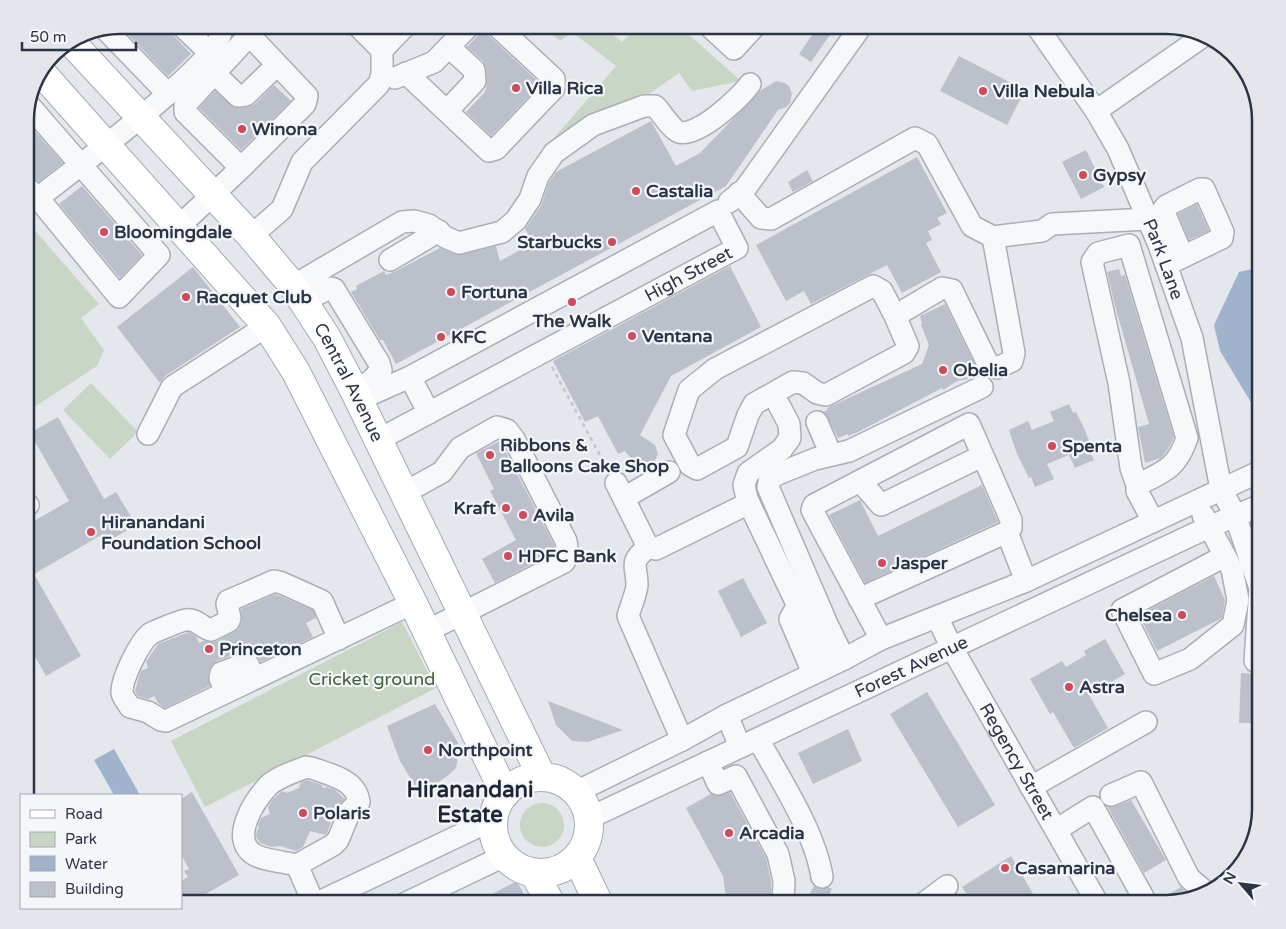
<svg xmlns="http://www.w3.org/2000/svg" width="1286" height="929" font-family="'Varela Round',sans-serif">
  <rect width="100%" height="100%" fill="#e4e7ec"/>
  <!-- green -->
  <path fill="#c9d6c5" d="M542,25H601L622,42L639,25H678L741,81L692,91L679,73L542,169L537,158L616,66L572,32L560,41Z
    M25,219L99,304L81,318L104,350L97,366L25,413Z
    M91,383L138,432L110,459L63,410Z
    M402,622L436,688L205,807L171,741Z
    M520 825a22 22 0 1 1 44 0a22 22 0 1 1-44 0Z"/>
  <!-- water -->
  <path fill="#9fb4cc" d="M1261,267V419L1220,351L1214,325L1239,272Z
    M114,749L140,795H114L94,760Z"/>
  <!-- building -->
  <path fill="#bbc0ca" d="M119,25H169L172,34L191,54L168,76Z
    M819,25H837L811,62L799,54Z
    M484,29L487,34L541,84L491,136L466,112L485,92L487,85L486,69L483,61L467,47Z
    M959,56L1025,90L1007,125L940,91Z
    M776,81L785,83L789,86L792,94L790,103L786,107L778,110L726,186L396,364L383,340H380L351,292L357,289L356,286L384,271L386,275L396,271L440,248L454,254L461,255L496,246L500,261L533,243L525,229L541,206L549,182L556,172L651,121L676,166L700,153L760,91Z
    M274,85L291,101L241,150L199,108L215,91L234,108L248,107L255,104Z
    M25,120L63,163L39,182L25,169Z
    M1086,150L1104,187L1081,199L1062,162Z
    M917,157L947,213L937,218L941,224L928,231L932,240L926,243L941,272L902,293L887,265L811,304L804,291L786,301L756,245Z
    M807,170L813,181L793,192L788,182Z
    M82,186L142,255L120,278L59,204Z
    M1197,204L1209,231L1189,240L1178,214Z
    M730,266L761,327L671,376L640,435L655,445L658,454L654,463L646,467L636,465L625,451L618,454L598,416L585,422L553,361Z
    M193,267L240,327L165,376L160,383L117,327Z
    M1119,269L1121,276L1125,275L1174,437L1168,449L1161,458L1145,463L1138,427L1149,424L1115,306L1107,272Z
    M945,304L976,367L973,368L974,373L967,376L968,379L957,381L943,390L942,388L858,432L848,436V434L838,438L824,411L828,410L827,408L922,364L929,345L921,325L922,324L920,316Z
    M1069,404L1073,413L1076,412L1083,426L1093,450L1090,451L1094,460L1075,468L1069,455L1047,464L1054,479L1035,487L1031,477L1029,478L1017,454L1009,430L1028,421L1032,430L1054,421L1050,412Z
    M58,417L104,499L116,492L136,525L107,542L103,534L34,574L81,656L46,676L25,639V526L69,501L30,433Z
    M500,441L554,545L555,551L553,553L495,583L482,559L516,540L490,491L494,489L476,453Z
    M982,485L998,522L865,583L829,515L860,500L878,536Z
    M1214,576L1225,600L1222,618L1157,651L1139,615Z
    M743,578L767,623L741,637L718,591Z
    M275,594L313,610L316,618L306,623L313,637L261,662L250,648L217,661L212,665L209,671L208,676L210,686L165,708L158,703L154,696L148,699L138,696L135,691L139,676L141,671L148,668L146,662L158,644L189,632L196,636L199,643L203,641L212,642L217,641L239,629L242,621L241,609Z
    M1105,639L1125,674L1089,695L1108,728L1074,748L1053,712L1050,714L1030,679L1062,661L1066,667L1086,655L1084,651Z
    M1241,673L1256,674V678H1261V723H1239Z
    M927,692L995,805L958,827L890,714Z
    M548,701L623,730L588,742L572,741L556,725Z
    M435,704L460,746L456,768L446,777L420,794L400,761L387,726Z
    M848,729L862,761L813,784L798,753Z
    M307,780L322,785L323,788L327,787L335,790L345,799L335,811L327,833L326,835L310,831L303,847L296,851L280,846L272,847L260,843L256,836L257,831L259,828L258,825L261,818L270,814L268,807L272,800L282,791L287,793L299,788L301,782Z
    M192,792L239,875L188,904H181V881L188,877L184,871L189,869L181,854V799Z
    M730,792L766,858L771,882V904H727L723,876L686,808L711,794L717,796Z
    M1131,800L1166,860L1144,873L1107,806H1116Z
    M1011,856L1039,904H973L962,887Z
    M517,881L529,904H473Z
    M814,886L819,889L828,887L832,889L824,904H805Z
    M1181,887L1190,898L1159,904V900Z"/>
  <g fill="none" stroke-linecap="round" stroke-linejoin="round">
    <!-- minor casing -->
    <g stroke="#a9aeb7" stroke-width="24">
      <g id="minor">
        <path d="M181,25L209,52"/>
        <path d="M357,25L382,50L406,25"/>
        <path d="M708,25L734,49L756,25"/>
        <path id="s1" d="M1036,25L1096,111L1118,149L1159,245L1192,338L1221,489L1235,515L1260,588L1255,661"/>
        <path d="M106,30L168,94"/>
        <path d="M214,73L238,96L246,95L277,65"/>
        <path d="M406,73L489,151L496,149L554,88V79L496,25"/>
        <path d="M395,78L434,62L470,25"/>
        <path d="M28,104L159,255L119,297L38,198"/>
        <path d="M447,111L475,81L474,70L449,47"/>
        <path d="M1096,111L1202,37"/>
        <path d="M25,186L38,198C67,174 229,58 222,25"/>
        <path d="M739,193L761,218L771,219L915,138L927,144L972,226L993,237L1042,231L1052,224L1148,219"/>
        <path d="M729,202L745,189L862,25"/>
        <path d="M179,226C200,207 220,188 241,168L305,104L307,96L254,40L246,39L185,105V112L241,168"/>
        <path d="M251,236L282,209L302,162L379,84L382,74V50"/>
        <path d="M390,260L439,231"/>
        <path d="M1166,265L1222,238L1223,232L1204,189H1200L1166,206L1163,210L1183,257"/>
        <path d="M293,286L402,222L414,221L429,225L445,237L459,243L502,232L516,220L530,199L538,176L554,153L593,125L644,106H655C662,113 671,129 679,132C697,138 740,98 750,84"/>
        <path d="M303,301L330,288L334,289L379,363L381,370L371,381L354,390"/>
        <path d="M895,316L908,346L904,353L826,395L817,393L803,383L793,382L754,404L748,415L737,447L697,469L690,465L674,435L689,390L715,369L873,286L882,291L895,316L942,288L952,290L988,364L997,368L1012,361L1014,353L993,237"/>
        <path d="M360,399L410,377"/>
        <path d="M779,405L789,424L790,438L782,449L748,473L744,485L747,499L827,667"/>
        <path d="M817,422L831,455"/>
        <path d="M148,434L172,387L267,326"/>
        <path id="s2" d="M378,440L737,248L718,211L410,377L429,413"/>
        <path d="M860,481L881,505L982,456"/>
        <path d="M616,483L648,547L656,549L749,503"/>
        <path d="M1137,485L1131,468L1119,383L1092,262L1098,253L1129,245L1187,438C1177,468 1164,472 1137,485V491L1153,521"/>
        <path d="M404,493L442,472L460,448L497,427L507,430L514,439L566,541L568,555L564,562L427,631"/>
        <path d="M624,498L669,472"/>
        <path d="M25,507L28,505"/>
        <path d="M1203,515L1232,569L1238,600L1233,625L1190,659L1154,674L1122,610L1225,556"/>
        <path d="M1007,532L1026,581"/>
        <path d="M648,547C628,564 637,564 637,585C637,592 630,608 628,616L682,740"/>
        <path d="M859,599L1007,532L1011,528V520L969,424L814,505L812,510L881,639"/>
        <path d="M795,610L790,619L813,673"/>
        <path id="s3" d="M937,617L952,648L1098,904"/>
        <path d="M339,639L322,601L282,583L274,581L228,601L227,604L230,618L229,621L211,630C202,628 196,618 186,620C182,620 153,632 150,634C139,643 121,680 122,693C123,698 128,703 130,707L148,712L161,720L166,721L413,603"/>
        <path d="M844,659L827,624L768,487L770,478L778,474L815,459L849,451L982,387"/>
        <path d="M226,692L220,678L221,673L247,663L255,678"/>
        <path d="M727,715L740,747"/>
        <path d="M758,739C780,779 815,832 822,877"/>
        <path d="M708,762L718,784L736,776L778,854L784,881L783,904"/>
        <path d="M306,767L312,768C330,775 356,779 359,802L350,811L338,840L333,845L297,865C285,862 260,860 252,853C231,837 254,801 268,786C277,777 294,772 306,767Z"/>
        <path d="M1031,787L1146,722"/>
        <path d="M576,792L682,740L727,715L844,659L881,639L1026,581L1261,471"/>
        <path d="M1111,795L1141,782L1189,878L1208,894"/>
        <path id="s4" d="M589,818L1209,527L1261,505"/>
        <path d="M1056,830L1093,807L1147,904"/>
        <path d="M297,865L314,904"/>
        <path d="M315,904L494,819"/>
        <path d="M404,904L504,856"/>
        <path d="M923,904L947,886"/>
      </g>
    </g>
    <!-- major casing -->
    <g stroke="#a3abb8" stroke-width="30">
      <g id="major">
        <path id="s5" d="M72,43L251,236L293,286L327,338L354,390L542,777"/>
        <path d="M40,71L267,326L296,372L413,603L505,794"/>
        <circle cx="541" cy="825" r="48"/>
        <path d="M577,858L599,904"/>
        <path d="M534,873L551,904"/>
      </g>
    </g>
    <!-- path -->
    <path stroke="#c2c5cb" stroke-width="2.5" stroke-dasharray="4 4" stroke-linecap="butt" d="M552,367L607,468"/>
    <!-- minor -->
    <use href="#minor" stroke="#f7f8fa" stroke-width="21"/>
    <!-- major -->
    <use href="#major" stroke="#fff" stroke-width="28"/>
  </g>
  <!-- markers -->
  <g fill="#d1495b" stroke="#f4f6f9" stroke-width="2">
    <circle cx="516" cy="88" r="5"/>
    <circle cx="983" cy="91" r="5"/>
    <circle cx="242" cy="129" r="5"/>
    <circle cx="1083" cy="175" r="5"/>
    <circle cx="636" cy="191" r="5"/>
    <circle cx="104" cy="232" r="5"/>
    <circle cx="612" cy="242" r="5"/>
    <circle cx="451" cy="292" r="5"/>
    <circle cx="186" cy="297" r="5"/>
    <circle cx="572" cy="302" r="5"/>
    <circle cx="632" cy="336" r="5"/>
    <circle cx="441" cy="337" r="5"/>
    <circle cx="943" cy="370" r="5"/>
    <circle cx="1052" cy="446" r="5"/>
    <circle cx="490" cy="455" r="5"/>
    <circle cx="506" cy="508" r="5"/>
    <circle cx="523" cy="515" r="5"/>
    <circle cx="91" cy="532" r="5"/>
    <circle cx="508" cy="556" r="5"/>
    <circle cx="882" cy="563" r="5"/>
    <circle cx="1182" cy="615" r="5"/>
    <circle cx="209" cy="649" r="5"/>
    <circle cx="1069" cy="687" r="5"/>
    <circle cx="428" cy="750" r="5"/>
    <circle cx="303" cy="813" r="5"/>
    <circle cx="729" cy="833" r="5"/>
    <circle cx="1005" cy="868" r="5"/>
  </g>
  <g text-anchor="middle" stroke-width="4.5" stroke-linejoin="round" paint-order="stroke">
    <!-- poi labels -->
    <g font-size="18" font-weight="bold" fill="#2b3445" stroke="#f4f6f9" text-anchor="start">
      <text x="526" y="94">Villa Rica</text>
      <text x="993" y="97">Villa Nebula</text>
      <text x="252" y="135">Winona</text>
      <text x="1093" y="181">Gypsy</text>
      <text x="646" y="197">Castalia</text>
      <text x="114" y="238">Bloomingdale</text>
      <text x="602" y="248" text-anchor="end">Starbucks</text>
      <text x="461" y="298">Fortuna</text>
      <text x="196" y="303">Racquet Club</text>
      <text x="572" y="327" text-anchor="middle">The Walk</text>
      <text x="642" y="342">Ventana</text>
      <text x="451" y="343">KFC</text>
      <text x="953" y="376">Obelia</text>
      <text x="500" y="451">Ribbons &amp;<tspan x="500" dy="21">Balloons Cake Shop</tspan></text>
      <text x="1062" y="452">Spenta</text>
      <text x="496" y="514" text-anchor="end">Kraft</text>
      <text x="533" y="521">Avila</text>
      <text x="101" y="528">Hiranandani<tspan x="101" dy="21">Foundation School</tspan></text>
      <text x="518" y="562">HDFC Bank</text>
      <text x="892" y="569">Jasper</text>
      <text x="1172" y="621" text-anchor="end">Chelsea</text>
      <text x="219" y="655">Princeton</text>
      <text x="1079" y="693">Astra</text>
      <text x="438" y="756">Northpoint</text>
      <text x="313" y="819">Polaris</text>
      <text x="739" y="839">Arcadia</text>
      <text x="1015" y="874">Casamarina</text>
    </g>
    <!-- street labels -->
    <g font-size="18" fill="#2b3445" stroke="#f4f6f9">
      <text dy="6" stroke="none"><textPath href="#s1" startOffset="268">Park Lane</textPath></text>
      <text dy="6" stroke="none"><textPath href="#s2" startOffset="352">High Street</textPath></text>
      <text dy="6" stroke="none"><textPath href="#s5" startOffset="440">Central Avenue</textPath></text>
      <text dy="6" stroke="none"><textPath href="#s4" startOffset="356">Forest Avenue</textPath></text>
      <text dy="6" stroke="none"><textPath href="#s3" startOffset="165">Regency Street</textPath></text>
    </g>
    <!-- park labels -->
    <g font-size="18" fill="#3f6138" stroke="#f4f6f9">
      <text x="372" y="685">Cricket ground</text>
    </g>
    <!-- district labels -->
    <g font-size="22" font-weight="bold" fill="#1d2536" stroke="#f4f6f9">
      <text x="470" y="797">Hiranandani<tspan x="470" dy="25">Estate</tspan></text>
    </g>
  </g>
  <!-- crop -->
  <path d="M0 0H1286V929H0ZM120 34H1166A86 86 0 0 1 1252 120V809A86 86 0 0 1 1166 895H120A86 86 0 0 1 34 809V120A86 86 0 0 1 120 34Z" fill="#e4e6eb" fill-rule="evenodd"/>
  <path fill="none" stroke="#2b3445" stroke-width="2.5" d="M120 34H1166A86 86 0 0 1 1252 120V809A86 86 0 0 1 1166 895H120A86 86 0 0 1 34 809V120A86 86 0 0 1 120 34Z"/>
  <!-- legend -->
  <rect x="20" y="794" width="162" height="115" fill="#f4f6f9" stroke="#a4a8b1"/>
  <rect x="30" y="810" width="25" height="8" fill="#ffffff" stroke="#a4a8b1"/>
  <text x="65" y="819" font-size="15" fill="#2b3445">Road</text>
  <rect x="30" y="832" width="25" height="15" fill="#c9d6c5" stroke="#a4a8b1"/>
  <text x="65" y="844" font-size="15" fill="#2b3445">Park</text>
  <rect x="30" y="856" width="25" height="15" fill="#9fb4cc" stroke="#a4a8b1"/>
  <text x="65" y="869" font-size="15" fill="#2b3445">Water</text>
  <rect x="30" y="882" width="25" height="15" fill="#bbc0ca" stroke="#a4a8b1"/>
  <text x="65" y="894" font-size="15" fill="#2b3445">Building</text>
  <!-- north arrow -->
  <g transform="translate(1241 884) rotate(298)" stroke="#f4f6f9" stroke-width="4" paint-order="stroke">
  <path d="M0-4L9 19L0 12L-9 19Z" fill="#2b3445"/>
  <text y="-8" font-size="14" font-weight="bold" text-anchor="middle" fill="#2b3445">N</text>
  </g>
  <!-- scale -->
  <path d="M22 42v8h114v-8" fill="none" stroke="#2b3445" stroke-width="2.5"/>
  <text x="30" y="42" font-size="15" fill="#2b3445" stroke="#f4f6f9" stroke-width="4" paint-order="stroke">50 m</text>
</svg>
